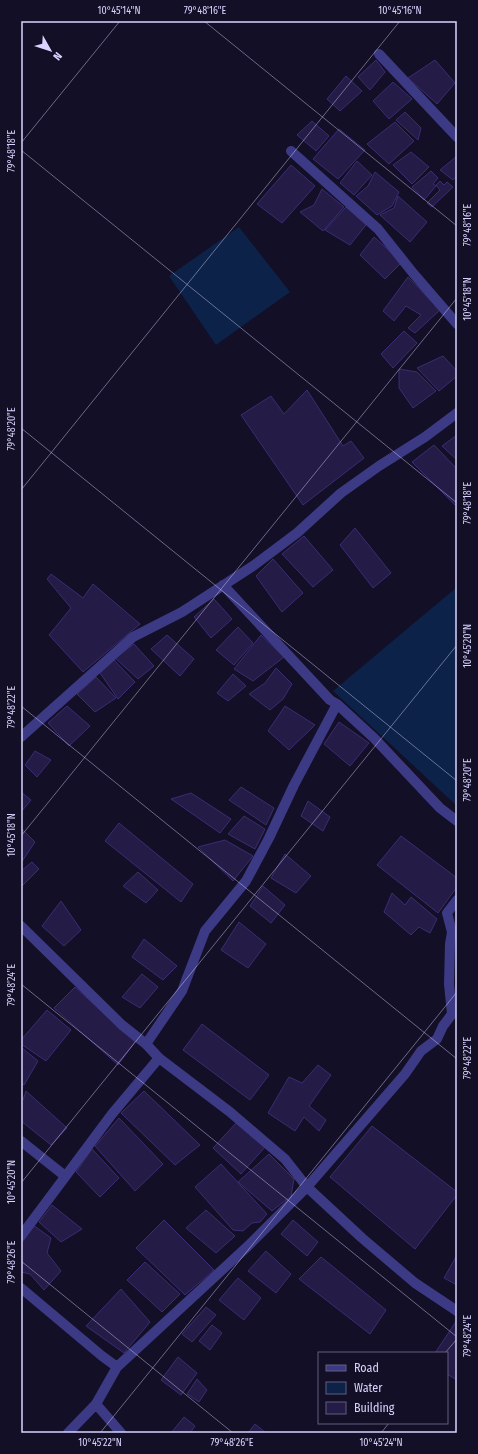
<svg xmlns="http://www.w3.org/2000/svg" width="478" height="1454" font-family="'Fira Sans Condensed',sans-serif">
  <rect width="100%" height="100%" fill="#130f26"/>
  <!-- water -->
  <path fill="#0c2248" d="M239,227L290,292L216,345L169,276Z
    M457,587V806L333,691Z"/>
  <!-- building -->
  <path fill="#241b47" stroke="#3b2d73" d="M376,60L385,72L370,90L358,77Z
    M435,60L455,83L437,104L408,78Z
    M346,76L362,91L340,111L327,99Z
    M393,82L412,99L389,119L373,101Z
    M405,112L421,128L418,140L396,120Z
    M312,121L329,136L316,151L297,135Z
    M395,122L414,141L389,164L367,144Z
    M339,129L365,150L338,179L313,159Z
    M411,152L429,167L412,184L393,165Z
    M457,156V176L453,180L440,170Z
    M357,161L372,175L354,195L340,183Z
    M291,165L315,186L282,223L257,204Z
    M431,171L438,178L433,184L436,186L424,200L412,187Z
    M375,172L399,192L392,206L377,215L356,196L368,186Z
    M440,181L444,185L447,182L453,187L432,207L427,203L440,190L436,185Z
    M322,189L344,207L323,231L300,212L314,205Z
    M398,196L427,222L410,242L380,215L394,208Z
    M346,207L366,225L350,245L325,230Z
    M374,237L402,262L385,279L360,255Z
    M408,277L440,310L415,333L408,328L421,315L406,306L394,321L383,311Z
    M404,331L417,343L393,368L381,354Z
    M443,356L457,371V376L439,391L417,368Z
    M399,369L417,372L436,391L413,408L399,388Z
    M307,390L343,446L351,441L364,458L303,505L241,415L271,396L284,414Z
    M457,435V460L442,446Z
    M434,445L457,469V502L455,505L412,462Z
    M355,528L391,573L373,588L340,545Z
    M304,536L333,570L313,587L282,554Z
    M273,559L303,593L282,612L256,576Z
    M51,574L83,598L93,584L140,624L83,672L49,635L71,608L47,579Z
    M214,599L232,619L211,638L194,617Z
    M238,627L253,643L234,665L216,650Z
    M167,635L194,659L180,676L151,649Z
    M261,635L284,657L253,681L234,669Z
    M134,644L154,666L138,679L115,658Z
    M114,660L135,682L118,699L100,673Z
    M276,668L292,684L283,699L270,710L249,694L265,683Z
    M233,674L246,686L228,701L217,693Z
    M96,677L116,698L95,712L77,694Z
    M67,706L90,726L69,746L48,723Z
    M285,706L315,725L289,750L268,731Z
    M339,722L369,743L350,766L324,744Z
    M35,751L51,760L37,777L25,765Z
    M241,787L274,808L266,825L229,800Z
    M21,792L31,800L21,812Z
    M191,793L231,819L220,833L171,799Z
    M308,801L330,817L323,831L301,816Z
    M244,816L265,829L255,849L228,834Z
    M119,823L193,884L181,902L105,841Z
    M21,828L35,842L21,863Z
    M401,836L457,878V887L438,913L377,865Z
    M225,840L253,856L233,881L198,847Z
    M285,854L311,876L296,893L271,878Z
    M32,862L39,869L21,887V871Z
    M138,872L158,890L146,903L123,886Z
    M263,886L285,905L271,923L250,906Z
    M392,893L405,905L411,897L437,919L430,933L419,927L411,935L384,912Z
    M61,901L81,930L64,946L42,926Z
    M239,922L266,944L248,968L221,950Z
    M144,939L177,966L163,980L132,957Z
    M142,974L158,987L140,1008L122,997Z
    M75,987L135,1042L118,1065L54,1008Z
    M47,1010L71,1030L46,1061L21,1044V1040Z
    M202,1024L269,1075L250,1100L183,1050Z
    M22,1048L38,1061L24,1085L21,1083V1050Z
    M318,1065L331,1075L309,1106L326,1120L319,1131L304,1117L295,1131L268,1113L289,1077L302,1083Z
    M26,1091L67,1128L51,1145L21,1121V1098L23,1100Z
    M144,1091L200,1145L175,1165L121,1113Z
    M119,1118L163,1164L135,1191L95,1146Z
    M237,1122L266,1146L241,1174L213,1148Z
    M372,1126L457,1192V1195L415,1249L330,1177Z
    M92,1149L119,1178L100,1197L76,1172Z
    M269,1154L294,1179L291,1196L272,1211L238,1182Z
    M221,1164L267,1214L260,1222L252,1223L243,1231L233,1230L195,1187Z
    M52,1205L82,1229L61,1242L39,1222Z
    M206,1210L235,1236L216,1253L186,1228Z
    M164,1220L214,1270L185,1295L136,1248Z
    M293,1220L318,1242L307,1256L281,1234Z
    M33,1225L51,1238L47,1253L61,1271L44,1290L30,1274L21,1272V1244Z
    M266,1251L291,1274L276,1293L248,1271Z
    M457,1255V1285L444,1278Z
    M321,1257L386,1310L370,1334L299,1279Z
    M145,1262L180,1294L162,1312L127,1280Z
    M238,1278L261,1298L244,1320L219,1300Z
    M121,1289L150,1322L124,1353L86,1326Z
    M206,1307L216,1315L192,1342L182,1334Z
    M457,1320V1380L447,1374V1353H435Z
    M212,1325L222,1333L210,1350L199,1341Z
    M178,1357L197,1373L181,1395L161,1380Z
    M197,1379L207,1390L199,1402L187,1394Z
    M184,1417L195,1426L190,1433H171Z
    M255,1424L266,1433H248Z"/>
  <g fill="none" stroke-linecap="round" stroke-linejoin="round">
    <!-- minor -->
    <path stroke="#3d3a85" stroke-width="10" d="M379,54L457,137
      M291,151L378,229L413,273L457,324
      M223,585L330,700L337,704L374,738L440,808L457,821
      M21,737L133,637L182,612L253,566L297,533L341,493L379,466L425,437L457,413
      M21,926L122,1025L146,1044L159,1058L230,1112L285,1159L307,1187L362,1238L415,1283L457,1311
      M146,1044L182,991L205,931L246,881L269,838L294,785L337,704
      M21,1141L65,1176
      M21,1236L112,1114L159,1058
      M21,1288L102,1356L117,1367
      M96,1404L121,1433
      M68,1433L96,1404L117,1367L248,1246L307,1187L405,1074L421,1051L437,1039L443,1026L452,1014L449,984L450,944L452,932L447,913L457,900"/>
  </g>
  <!-- ticks -->
  <path fill="none" stroke="#d9d4ff" stroke-width="1" stroke-opacity="0.45" d="M204,21L457,226M21,143L120,21M21,150L457,503M21,428L457,781M21,490L400,21M21,706L457,1059M21,836L457,298M21,984L457,1337M21,1183L457,645M21,1261L233,1433M445,1353L457,1339M100,1433L457,992M381,1433L389,1423"/>
  <!-- border -->
  <rect width="478" height="1454" fill="none" stroke="#130f26" stroke-width="44"/>
  <!-- legend -->
  <rect x="318" y="1352" width="130" height="72" fill="#130f26" stroke="#625e7d"/>
  <rect x="326" y="1365" width="20" height="6" fill="#3d3a85" stroke="#625e7d"/>
  <text x="354" y="1372" font-size="12" fill="#d9d4ff">Road</text>
  <rect x="326" y="1382" width="20" height="12" fill="#0c2248" stroke="#625e7d"/>
  <text x="354" y="1392" font-size="12" fill="#d9d4ff">Water</text>
  <rect x="326" y="1402" width="20" height="12" fill="#241b47" stroke="#625e7d"/>
  <text x="354" y="1412" font-size="12" fill="#d9d4ff">Building</text>
  <!-- north arrow -->
  <g transform="translate(50 50) rotate(129)" stroke="#130f26" stroke-width="3" paint-order="stroke">
  <path d="M0-3L7 15L0 10L-7 15Z" fill="#d9d4ff"/>
  <text y="-6" font-size="11" font-weight="bold" text-anchor="middle" fill="#d9d4ff">N</text>
  </g>
  <rect x="22" y="22" width="434" height="1410" fill="none" stroke="#d9d4ff" stroke-width="1.5"/>
  <g font-size="10" text-anchor="middle" fill="#d9d4ff">
    <text x="119" y="14">10°45'14"N</text>
    <text x="205" y="14">79°48'16"E</text>
    <text x="400" y="14">10°45'16"N</text>
    <text transform="translate(11 151) rotate(-90)" y="4">79°48'18"E</text>
    <text transform="translate(467 225) rotate(-90)" y="4">79°48'16"E</text>
    <text transform="translate(467 299) rotate(-90)" y="4">10°45'18"N</text>
    <text transform="translate(11 429) rotate(-90)" y="4">79°48'20"E</text>
    <text transform="translate(467 503) rotate(-90)" y="4">79°48'18"E</text>
    <text transform="translate(467 646) rotate(-90)" y="4">10°45'20"N</text>
    <text transform="translate(11 707) rotate(-90)" y="4">79°48'22"E</text>
    <text transform="translate(467 780) rotate(-90)" y="4">79°48'20"E</text>
    <text transform="translate(11 835) rotate(-90)" y="4">10°45'18"N</text>
    <text transform="translate(11 985) rotate(-90)" y="4">79°48'24"E</text>
    <text transform="translate(467 1058) rotate(-90)" y="4">79°48'22"E</text>
    <text transform="translate(11 1182) rotate(-90)" y="4">10°45'20"N</text>
    <text transform="translate(11 1262) rotate(-90)" y="4">79°48'26"E</text>
    <text transform="translate(467 1336) rotate(-90)" y="4">79°48'24"E</text>
    <text x="100" y="1446">10°45'22"N</text>
    <text x="232" y="1446">79°48'26"E</text>
    <text x="381" y="1446">10°45'24"N</text>
  </g>
</svg>
